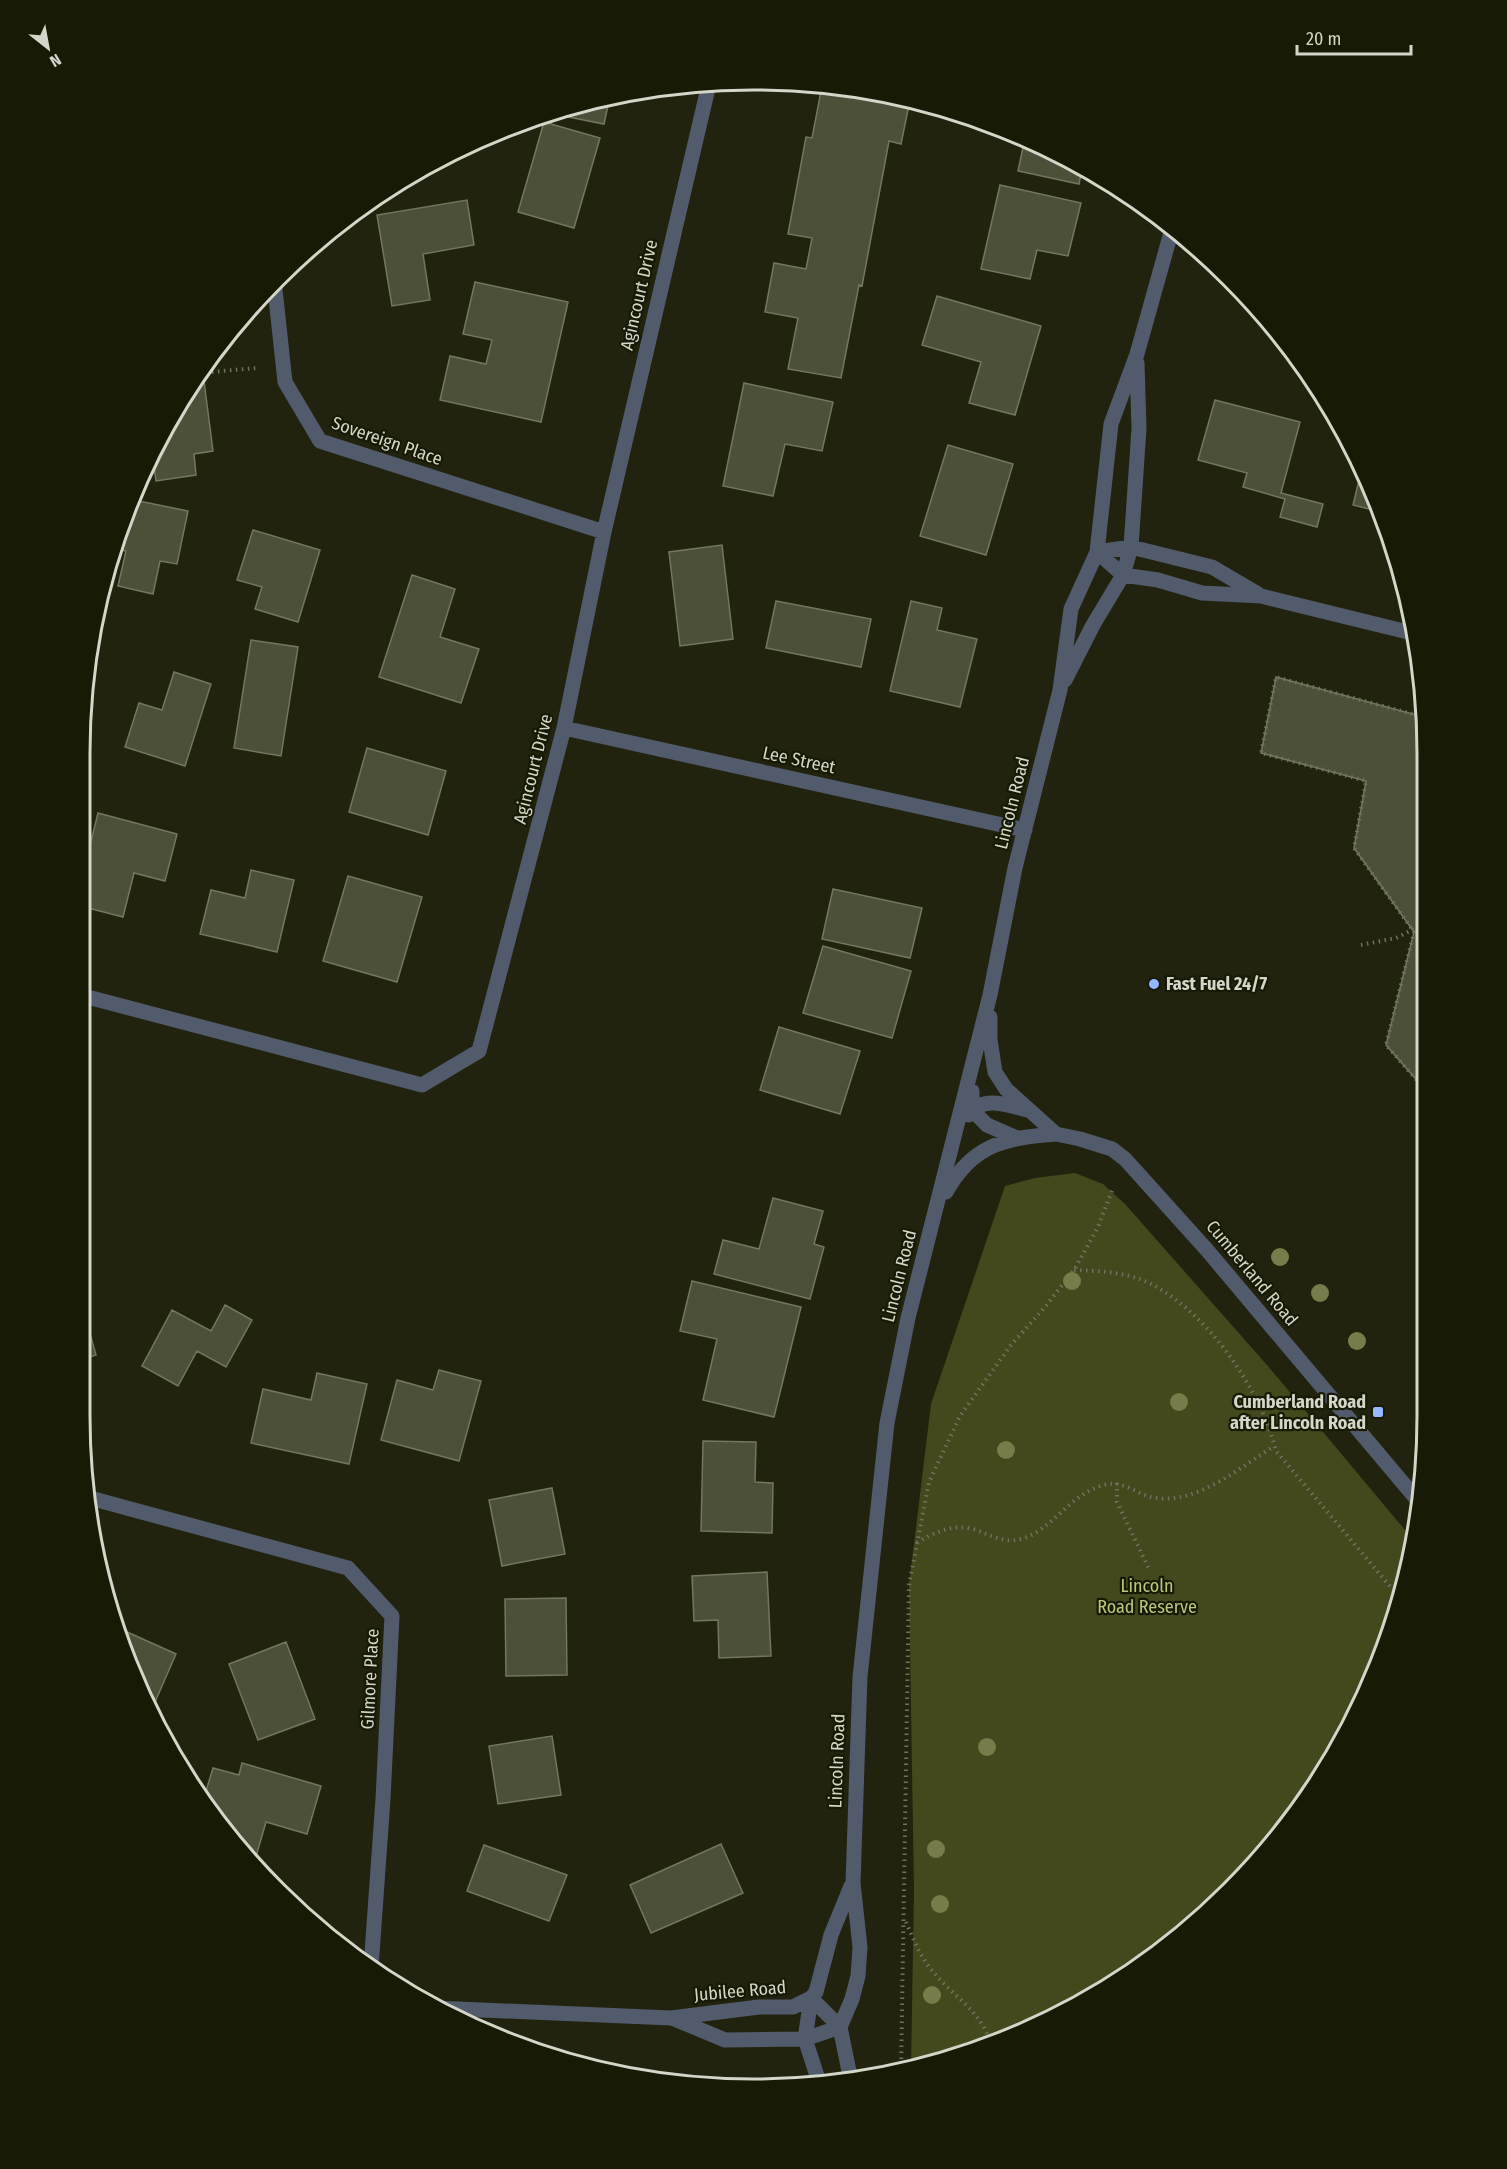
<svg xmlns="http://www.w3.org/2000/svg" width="1507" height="2169" font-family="'Fira Sans Condensed',sans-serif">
  <rect width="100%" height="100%" fill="#21230e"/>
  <!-- green -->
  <path fill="#43481d" d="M1075,1173L1103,1184L1125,1204L1267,1365L1415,1542L1414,1547L1376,1674L1314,1790L1230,1892L1128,1976L1052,2020L911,2068L914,1890L909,1585L931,1404L1005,1186L1035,1178Z"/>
  <!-- building -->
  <path fill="#4c5039" stroke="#73775e" stroke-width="1.5" d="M822,86L885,93L910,100L901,144L889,141L862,286L859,285L841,378L788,369L798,318L765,312L774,263L806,269L812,238L788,234L806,137L812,138Z
    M610,96L604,124L558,115L559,112Z
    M544,122L600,138L574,228L518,212Z
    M1025,138L1082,169L1079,184L1018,171Z
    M1000,185L1081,203L1068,256L1037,250L1030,279L981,269Z
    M467,200L474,245L423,254L430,300L392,306L377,215Z
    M475,282L568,302L541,422L440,400L450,356L486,364L492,340L463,334Z
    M937,296L1041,326L1015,415L969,403L981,362L922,345Z
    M204,381L213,451L194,454L196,475L156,481L152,451L194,383Z
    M744,383L833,402L822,451L785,444L773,496L723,486Z
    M1215,400L1300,422L1281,493L1323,504L1317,527L1280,517L1285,499L1243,487L1247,473L1198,460Z
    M948,445L1013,464L986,555L920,536Z
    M1362,468L1377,511L1353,505Z
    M134,500L188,511L177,564L160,561L153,594L118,586L126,551L117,549Z
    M253,530L320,550L298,622L255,609L262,587L237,580Z
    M722,545L733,639L680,646L669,552Z
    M412,575L455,589L440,637L479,649L461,703L379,677Z
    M776,601L871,619L861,667L766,648Z
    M911,601L942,608L937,630L977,639L960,707L890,691Z
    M251,640L298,647L281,756L234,748Z
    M174,672L211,684L185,766L125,747L139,703L162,710Z
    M1276,677L1424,717L1428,754V1093L1386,1045L1414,932L1354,848L1366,781L1261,753Z
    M367,748L446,771L428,835L349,812Z
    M98,813L177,834L165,881L134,873L123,917L80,906V886Z
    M251,870L294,880L277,952L200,934L211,890L245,898Z
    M348,876L422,897L397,982L323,961Z
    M833,889L922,908L910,958L822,939Z
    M823,946L911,971L892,1038L803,1013Z
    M779,1027L860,1051L840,1114L760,1090Z
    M773,1198L823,1211L814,1244L824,1247L810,1299L714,1274L723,1240L759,1249Z
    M692,1281L801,1307L774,1417L703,1400L717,1339L680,1331Z
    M80,1298L96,1355L80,1360Z
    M225,1305L252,1320L226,1367L197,1351L178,1386L142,1366L172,1310L211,1331Z
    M439,1370L481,1381L459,1461L381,1440L397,1380L433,1390Z
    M317,1373L367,1384L349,1464L251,1443L263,1389L311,1400Z
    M703,1441L756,1442L755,1482L773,1483L772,1533L701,1531Z
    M552,1488L565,1554L502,1566L489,1500Z
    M767,1572L771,1656L719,1658L718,1620L694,1621L692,1576Z
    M566,1598L567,1675L506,1676L505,1599Z
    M116,1627L176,1654L155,1702L142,1696Z
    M286,1642L315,1719L258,1740L229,1664Z
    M552,1736L561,1795L498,1804L489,1746Z
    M242,1763L321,1786L307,1834L266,1822L255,1860L203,1801L213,1768L239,1775Z
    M721,1844L743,1893L651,1933L630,1885Z
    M484,1845L567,1875L549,1921L467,1891Z"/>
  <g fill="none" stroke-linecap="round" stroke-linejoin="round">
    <!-- path -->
    <path stroke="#707260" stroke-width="4" stroke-dasharray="1.5 4.5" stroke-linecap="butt" d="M200,373L256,368
      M1424,717L1276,677L1261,753L1366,781L1354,848L1414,932L1386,1045L1428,1093
      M1361,945L1396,938L1428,922
      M1074,1270C1101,1271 1127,1272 1151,1284C1208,1313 1261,1390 1276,1451L1399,1597
      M1117,1483V1502L1150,1571
      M917,1543C934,1532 952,1524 973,1529C989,1534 1003,1544 1021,1539C1052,1531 1069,1494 1104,1485C1124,1479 1137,1496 1156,1498C1197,1504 1241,1467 1274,1446
      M906,1922C913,1938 919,1954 930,1968C950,1994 979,2009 990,2041
      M901,2071L909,1585L929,1482L960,1416L1011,1345L1045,1307L1074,1270L1098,1227L1113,1188"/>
    <!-- minor -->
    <path stroke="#525b6c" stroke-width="15" d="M274,280L285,382L320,441L604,532
      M1097,552L1123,575L1158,580L1202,593L1261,596L1416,634
      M1097,552L1131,547L1212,567L1258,594
      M1065,680L1093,625L1123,575L1131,547L1139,428L1137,363
      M564,728L1025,830
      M80,995L422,1085L479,1051L564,728L604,532L709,84
      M990,1017V1040L995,1072L1006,1089L1056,1134L1080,1139L1112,1149L1125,1159L1207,1250L1419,1502
      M972,1091V1110L987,1125L1017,1138
      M969,1115C982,1095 1008,1105 1027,1110
      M946,1192C973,1144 1005,1138 1056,1134
      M90,1498L348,1568L392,1616L383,1799L371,1967
      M811,1998L840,2027
      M435,2008L671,2018L759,2007H793L811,1998
      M672,2018L725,2040L805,2039L840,2027
      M851,2081L840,2027L852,1999L858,1976L860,1947L853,1883L860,1677L887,1423L908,1318L990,995L1015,868L1060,690L1071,609L1097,552L1111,424L1137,354L1172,229
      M820,2085L805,2039L811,1998L816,1992L831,1935L851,1886"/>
  </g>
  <!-- trees -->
  <g fill="#767d4a">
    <circle cx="1280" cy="1257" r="9"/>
    <circle cx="1072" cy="1281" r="9"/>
    <circle cx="1320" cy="1293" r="9"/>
    <circle cx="1357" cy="1341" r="9"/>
    <circle cx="1179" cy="1402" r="9"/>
    <circle cx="1006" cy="1450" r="9"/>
    <circle cx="987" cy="1747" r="9"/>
    <circle cx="936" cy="1849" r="9"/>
    <circle cx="940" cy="1904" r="9"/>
    <circle cx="932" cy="1995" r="9"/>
  </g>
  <!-- markers -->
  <g fill="#94b7fd" stroke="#171a05" stroke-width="2">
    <circle cx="1154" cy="984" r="6"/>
    <rect x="1372" y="1406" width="12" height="12" rx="3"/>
  </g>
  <g text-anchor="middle" stroke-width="4.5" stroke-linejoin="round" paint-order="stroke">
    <!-- street labels -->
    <g font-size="18" fill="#d3d6c8" stroke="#171a05">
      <text transform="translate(639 295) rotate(-77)" y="6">Agincourt Drive</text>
      <text transform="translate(387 441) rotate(19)" y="6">Sovereign Place</text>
      <text transform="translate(799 760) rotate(12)" y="6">Lee Street</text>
      <text transform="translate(533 769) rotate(-76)" y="6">Agincourt Drive</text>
      <text transform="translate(1012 803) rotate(-76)" y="6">Lincoln Road</text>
      <text transform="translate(1252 1273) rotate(50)" y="6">Cumberland Road</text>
      <text transform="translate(899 1276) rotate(-76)" y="6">Lincoln Road</text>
      <text transform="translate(370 1679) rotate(-87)" y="6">Gilmore Place</text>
      <text transform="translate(837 1761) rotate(-88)" y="6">Lincoln Road</text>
      <text transform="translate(740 1991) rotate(-5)" y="6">Jubilee Road</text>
    </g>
    <!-- poi labels -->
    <g font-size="18" font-weight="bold" fill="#d3d6c8" stroke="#171a05" text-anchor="start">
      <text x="1166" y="990">Fast Fuel 24/7</text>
      <text x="1366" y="1408" text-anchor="end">Cumberland Road<tspan x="1366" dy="21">after Lincoln Road</tspan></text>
    </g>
    <!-- park labels -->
    <g font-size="18" fill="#bcc67b" stroke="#171a05">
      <text x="1147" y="1592">Lincoln<tspan x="1147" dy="21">Road Reserve</tspan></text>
    </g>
  </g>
  <!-- crop -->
  <path d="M0 0H1507V2169H0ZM753 90H754A663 663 0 0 1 1417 753V1416A663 663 0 0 1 754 2079H753A663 663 0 0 1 90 1416V753A663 663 0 0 1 753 90Z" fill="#171a05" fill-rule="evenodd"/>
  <path fill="none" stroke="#d3d6c8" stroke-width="3" d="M753 90H754A663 663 0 0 1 1417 753V1416A663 663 0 0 1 754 2079H753A663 663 0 0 1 90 1416V753A663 663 0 0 1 753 90Z"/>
  <!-- north arrow -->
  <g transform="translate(48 48) rotate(149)" stroke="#171a05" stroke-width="4.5" paint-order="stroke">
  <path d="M0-4.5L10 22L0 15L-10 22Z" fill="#d3d6c8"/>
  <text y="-9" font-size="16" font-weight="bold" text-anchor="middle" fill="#d3d6c8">N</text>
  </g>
  <!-- scale -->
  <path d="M1297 45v9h114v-9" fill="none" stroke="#d3d6c8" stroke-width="3"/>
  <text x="1306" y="45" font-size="18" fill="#d3d6c8" stroke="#171a05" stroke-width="4.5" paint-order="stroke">20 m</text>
</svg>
